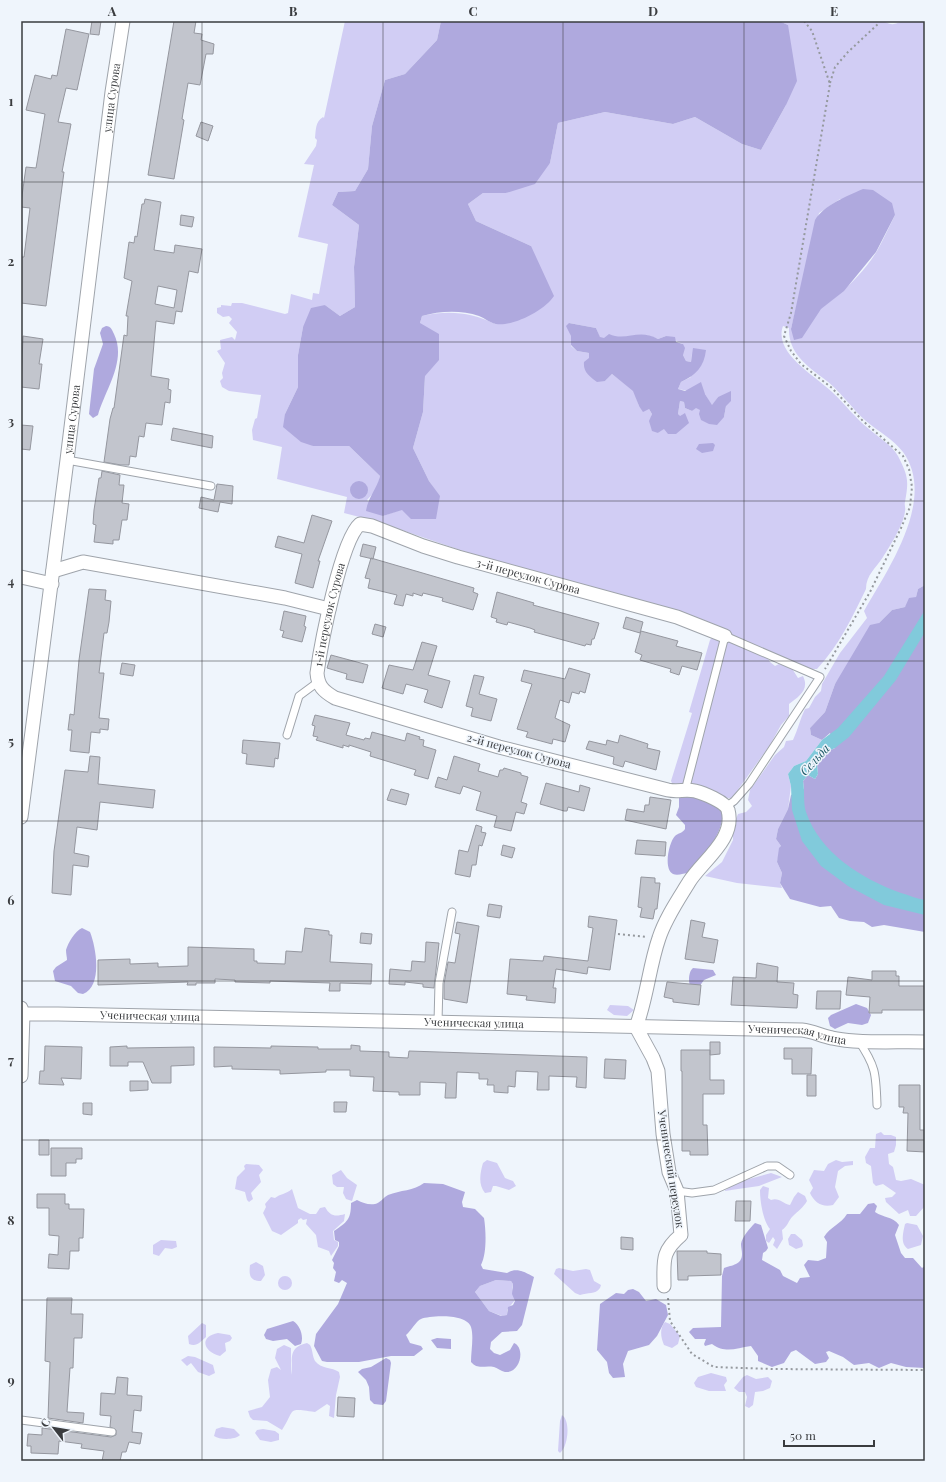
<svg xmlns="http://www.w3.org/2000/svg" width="946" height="1482" font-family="'Playfair Display',serif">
  <rect width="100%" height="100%" fill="#eff5fc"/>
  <!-- green -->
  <path fill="#d1cdf4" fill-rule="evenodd" d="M345,21H441L437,40L405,74L385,80L372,126L368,169L355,191L338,192L332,205L359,225L354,267L355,307L340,316L325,305L303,327L298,355V387L285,414L313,446H349L380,476L377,489L367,500L383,516L439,496L429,481L413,448L423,412L425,376L420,323L422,316C448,310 471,312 495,324L531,246L476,221L468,204L483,193H506L550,163L558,123L605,112L673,124L695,117L742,144L761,150L786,105L788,25L779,21H883C895,27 894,23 905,21C911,20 919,21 925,21V585L918,589L916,597L905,607L892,610L879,623L835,684L825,712L810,728L811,735L822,740L806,761L794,766L788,774L791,786L788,809L778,829L776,839L781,846L777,862L782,873L780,883L782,888L737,883L705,876L722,862L733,840V836L730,833L738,814L746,812L752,806L748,800L750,790L775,755L784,747L786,741L793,740C798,729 800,719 805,709L809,708L815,697L821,691L822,684L840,653L867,618L864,611C888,569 937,499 903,452C894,440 878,431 866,421C851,408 840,390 823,378C806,365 788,352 789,328L783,326C773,353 816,376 832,392C845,404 855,418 869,429C878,437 892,445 898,456C908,476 909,480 905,502C904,505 906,508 905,511C904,524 890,546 883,557C876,568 866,575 866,589C853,616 838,647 817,669H810L375,521L344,513L347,497L277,479L282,447L253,440L252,430L255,419L257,418L261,395L229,391L222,387L220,381L223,378L222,373L225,363L217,351L221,349L220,340L232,337L235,340L237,332L229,323L232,319L229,316L223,317L217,313V308L221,307V305L231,306L232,303H242L285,314L288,313L291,294L312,300L313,293L319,294L328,244L298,237L314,165L304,164L316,146L317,140L315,138C316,130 315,122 323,117L324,118ZM840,199L895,215C889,227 883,240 877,251C856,285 823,308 791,329L819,213ZM569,323L596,328L600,338C620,342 639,329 658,339L666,336L683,344V355L686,361L691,362L692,354L691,377L681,382L678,389L705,394L712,406L718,397L723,396L726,406L724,417L696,407L692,411L685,408L684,402L680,401L678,414L679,417L685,413L658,433L650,421L652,414L649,409L639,406L634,391L612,374L605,381L589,358V353L577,351L571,346V336Z
    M712,638L734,643L767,657L770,662L775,666L779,664L791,667L798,678L803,676C810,690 798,697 789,704V716L781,725L770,745L732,798C711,798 695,781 673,785L671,781L692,713L689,712L710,640Z
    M610,1005L628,1006L634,1010L627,1016L614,1015L607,1010Z
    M881,1132L884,1135H891L896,1137V1145L894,1152L888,1154L889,1164L893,1167L896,1180L901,1181L911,1179L925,1185V1206L916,1216H910L908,1210L899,1214L886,1202L885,1198L892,1197L896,1193L883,1184L876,1186L873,1183L871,1166L866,1163L865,1157L870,1148H875L876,1134Z
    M487,1160L497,1163L505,1178L513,1181L516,1186L509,1190L496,1186H493L491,1192L485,1193C478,1185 480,1173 483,1163Z
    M836,1160L842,1162L853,1161V1165L845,1166L838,1171L835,1187L839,1197L833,1205C822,1208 814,1202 810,1193L813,1188L809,1180L814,1170L824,1171L828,1164Z
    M246,1164L259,1165L263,1170L259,1175L261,1182L251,1193L253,1199L249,1202L247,1200L245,1192L235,1189L237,1177L245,1169L244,1166Z
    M341,1170L347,1178L357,1185L352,1201L346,1199L343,1193L344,1187H337L333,1184L332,1175Z
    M771,1173L782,1177L759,1186L724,1191L738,1182Z
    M763,1186L769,1188L768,1198L771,1200C779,1197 783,1204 790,1205L794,1197L798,1192L805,1196L807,1201C803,1208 798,1211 793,1216C788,1221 788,1226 782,1230L783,1239L777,1249L773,1245L775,1240L773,1237L769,1243L766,1241V1235L770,1229C763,1221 760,1201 760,1190Z
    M292,1189L298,1208L310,1214H316L320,1208L325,1207C330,1216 335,1217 345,1214L344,1221L333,1231L334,1240L338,1242V1246L331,1256L329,1251L318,1247L316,1235L306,1224L307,1219L303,1220L301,1218L298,1220V1223L281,1235L272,1231L263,1213L266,1207L265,1204L271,1197L275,1198C280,1194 286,1194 292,1189Z
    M907,1223L917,1225L923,1236L921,1245L908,1249C900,1244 903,1233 905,1224Z
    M791,1234H795L802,1240L803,1245L802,1247L796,1249L789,1245L788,1239Z
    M161,1240L176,1241L177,1247L172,1249L165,1248L159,1256L153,1254V1245Z
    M256,1262L263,1266L265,1275L261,1281C249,1281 249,1274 250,1265Z
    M559,1268L573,1271L586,1269L590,1270L594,1281L601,1285L600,1288C595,1295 588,1292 580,1295L575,1293L554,1274L556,1269Z
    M278 1283a7 7 0 1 1 14 0a7 7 0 1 1-14 0Z
    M496,1280L511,1281L513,1284L512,1288L515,1300L507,1310V1315L502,1316L489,1311L475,1292L480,1286Z
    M665,1322L670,1324L680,1336L678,1344L672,1348L664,1345C661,1338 659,1329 665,1322Z
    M202,1323L206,1325V1337C200,1342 197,1347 189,1344L188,1336Z
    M218,1333L230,1335L232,1338L230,1341L225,1343L226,1351L220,1356C204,1352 198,1337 218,1333Z
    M307,1343L310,1345C313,1350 312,1356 315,1361C321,1369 332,1367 339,1372L340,1377L336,1395L334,1418L329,1416L330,1406L327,1404L315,1412C286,1408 296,1408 282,1430L267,1421L253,1420L250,1417L248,1411L262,1407L270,1397L268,1380L271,1369L277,1367L281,1370L275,1358L277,1349L284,1345L291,1348V1375C294,1360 286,1348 307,1343Z
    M188,1356L195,1357L213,1365L215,1373L209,1376L198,1372L191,1363L187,1366L181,1360Z
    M711,1373L726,1377L727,1381L724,1385L726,1391H709L696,1387L694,1383L698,1377Z
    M747,1375L756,1379L768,1377L772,1381L770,1388L763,1391L755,1392L753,1405L749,1408L745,1406L747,1397L745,1392H739L734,1388L743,1377Z
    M562,1415C571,1421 568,1447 560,1453L558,1451L560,1421Z
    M222,1427L234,1429L240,1435C235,1440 220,1440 214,1436L216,1429Z
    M263,1429L275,1431L279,1434V1440L271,1442L260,1440L255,1433L257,1430Z"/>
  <!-- forest -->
  <path fill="#afa9de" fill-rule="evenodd" d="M441,21H779L788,25L797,81L786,105L761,150L742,144L695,117L673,124L605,112L558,123L550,163L535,184L506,193H483L468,204L476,221L531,246L554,296C545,310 513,327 496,324C490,323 485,318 479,316C461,310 440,311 422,316L420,323L439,334V360L425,376L423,412L413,448L429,481L440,496L436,519H411L402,510L383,516L366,511C368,497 377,489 380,476L349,446H313L301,442L283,427L285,414L298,387V355L303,327L311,308L325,305L340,316L355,307L354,267L359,225L332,205L338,192L355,191L368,169L372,126L385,80L405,74L437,40Z
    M863,189L873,190L892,203L895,215L876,252L844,291L821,309L802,338L794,340L791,329L815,220C824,205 847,196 863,189Z
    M569,323L596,328L600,337L604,338L609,334C626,342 638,328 658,339L666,336L675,337L676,342L683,344L685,348L683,355L686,361L691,362L693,348L706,350C704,367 696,375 681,382L678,389L685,391L701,382L705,394L712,405L718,397L731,391V401L726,406L724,417L717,425L709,424L701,420L699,414L700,410L696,408L692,411L685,408L684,402L680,401L678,414L680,416L685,413L689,423L676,434H668L664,429L658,433L652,431L649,421L652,414L649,409L643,412L639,406L633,391L612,374L605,381L597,382C589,376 583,372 584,362L589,358V353L577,351L571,345V336L566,326Z
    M106,326C111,326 112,330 114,334C127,361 105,390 98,415L93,418L89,414L94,369L103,344L100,333L102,328Z
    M713,443L715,445L713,451L702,453L696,449L699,444Z
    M350 490a9 9 0 1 1 18 0a9 9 0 1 1-18 0Z
    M925,585V932L884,925L872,927L864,922L850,921L839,918L831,906L820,907L790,899L780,883L782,873L777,862L779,848L781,846L776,839L778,829L788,809L791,795L804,789L803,781L808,775L815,779L818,774L817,765L824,753L835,748L830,733L822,740L811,735L810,728L825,712L835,684L870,625L879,623L892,610L905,607L909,598L916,597L918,589Z
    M689,792L721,809C728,830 702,857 689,873C684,873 678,876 673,874C663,869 669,842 675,836C678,833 683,833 685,829V825L676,815L679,807V797Z
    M82,928L90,932C96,947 103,986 83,994L78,993L71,986L55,981L53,971L56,967L67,960C67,957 66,954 66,950C68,943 75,931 82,928Z
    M693,968L713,970L716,975L704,980L699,987L690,985C688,981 689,971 693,968Z
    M856,1004L867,1008L871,1015L868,1023L862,1025L848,1023L835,1029L830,1026L828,1018L831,1015Z
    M424,1183L443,1184L465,1192L462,1202L463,1207L475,1209L484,1218C486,1230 487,1254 481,1265L483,1269L507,1273C516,1267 525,1272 534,1277L522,1325L517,1331L502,1332L491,1342L490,1349L494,1353L500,1355L510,1350L514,1343C526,1348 520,1374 505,1372C501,1371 497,1368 494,1367C484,1365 478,1370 471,1362C471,1351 474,1337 471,1327C467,1314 432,1315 421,1319C416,1321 411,1331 406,1335L410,1343L421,1346L423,1349L414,1356H391L359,1362H327L322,1361L314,1346L316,1334L338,1304L347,1283L342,1280L339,1283L334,1281L336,1272L333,1268L334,1263L332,1260L339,1246V1242L335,1240L334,1231C347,1222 351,1220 351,1203L357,1200C363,1203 368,1205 375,1204C380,1203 384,1197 388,1195C400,1190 414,1191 424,1183ZM496,1280L511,1281L513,1284L512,1294L515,1301L513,1305L508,1307L507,1315L501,1316L489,1311L475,1292L480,1286Z
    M874,1203L877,1206L875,1212C884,1218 892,1216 899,1225L895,1235L901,1253L905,1258H913L922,1268L925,1266V1368L906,1367L891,1363L879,1368L869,1363L854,1365L843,1357L829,1351L826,1352L829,1358L826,1362L815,1364L796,1350L791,1352L784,1363L772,1367L758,1361V1356L751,1346C736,1348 726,1354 712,1344L705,1346L704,1344L706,1339H695L689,1332L693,1328L721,1327L722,1276L724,1268C732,1265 742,1265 742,1254C742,1251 741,1247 741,1244C742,1237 750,1228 755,1223L761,1225L768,1248L766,1251L763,1253L762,1260L780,1270L783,1276L797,1283L800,1278L810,1277L804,1265L808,1260L818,1261L826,1258L827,1242L824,1237C830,1227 841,1224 847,1214H860L868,1204Z
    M633,1289L639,1292L646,1301L656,1299L666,1305L668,1315L657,1336L649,1345L628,1351L623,1364L625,1377L613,1378L609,1373L607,1362L597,1350L600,1304L616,1293L624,1294L628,1290Z
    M293,1321C300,1325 304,1336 301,1344L295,1346L287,1339L273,1341L266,1339L264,1335L267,1329Z
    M437,1338L451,1339V1349L437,1348L431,1340Z
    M386,1358L390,1360L391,1363L386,1401L383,1405L374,1404L370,1400L369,1387L366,1380L358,1372L362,1369L371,1367Z"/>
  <!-- water -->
  <path fill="#81cadb" d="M925,610V632L896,680L849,737L835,748L824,753L817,765L818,774L815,779L808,775L803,781C805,791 803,803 806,812C820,853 862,879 901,893C909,895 917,899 925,900V915L884,905L848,886L821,866L802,841L792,810L791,786L788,774L794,766L806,761L822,740L838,728L884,676Z"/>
  <!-- building -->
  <path fill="#c2c5cd" stroke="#95979f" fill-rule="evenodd" d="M92,21H101L99,35L90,34Z
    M174,21H196L194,33L202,34L201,40L214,44L213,54H206L200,85L188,83L182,119L184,120L174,179L148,175Z
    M66,29L89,34L77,90L66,88L58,122L71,124L62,172H64L46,306L21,303V257H24L30,208L21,207V203L26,167L36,168L45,114L26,110L35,75L51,79L52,75L57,76Z
    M201,122L213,126L208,141L196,136Z
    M145,199L161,202L154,250L174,253L175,245L202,249L198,273L189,271L182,312L176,311L174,324L156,321L151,376L169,379L168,389L171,390L170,403L165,402L162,425L146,423L144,437L139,436L136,457L130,456L129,465H121L104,462L110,419L113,408H114L124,335L127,336L128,316H126L132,281L124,278L129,242L134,243L135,236L137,237L142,204H144ZM158,286L177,290L174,308L155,304Z
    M181,215L194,217L192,227L180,225Z
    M23,336L43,339L39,364H42L39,389L21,387Z
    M21,425L33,426L30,450L21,449Z
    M173,428L213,436L212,448L171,440Z
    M102,471L120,475L119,485H124L122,503L129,504L127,520H122L119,540H113V544L94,542L96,525L93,524L94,510L99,478H101Z
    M217,484L233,486L232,504L220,502L218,512L199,508L201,497L214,500Z
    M312,515L332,521L318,561H320L313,588L295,583L302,554L275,547L278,536L304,543Z
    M363,544L376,547L373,559L360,556Z
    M371,558L474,588L473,592L478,594L473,610L442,601L443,598L423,593L422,596L413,593V596L406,594L403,606L394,604L397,595L368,588L370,579L365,578Z
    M89,589L106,590L105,600L111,601L109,622L107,633H104L99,673H104L99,718L109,719L108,730L100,729V733L91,732L89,753L70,751L72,730H68L70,714L74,715L79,660Z
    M497,592L534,603L533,605L599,623L594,639H592L591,645L586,644L585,646L534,632L535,630L530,628L508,622L507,625L496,622L497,619L491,617Z
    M284,611L306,616L304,626L306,627L302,642L282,637L284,631L280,630Z
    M626,617L643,622L640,633L623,628Z
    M375,624L386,627L383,637L372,634Z
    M641,631L678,641L676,646L702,653L697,670L682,666L679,675L670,672L671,669L640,660L642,655L635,652Z
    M422,642L437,646L428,675L450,681L442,708L424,702L428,690L406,684L403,694L382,688L389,665L413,670Z
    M331,655L368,665L363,683L346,679L347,674L327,668Z
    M122,663L135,665L133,676L120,674Z
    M569,668L590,674L585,693L580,691L579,694L572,692L569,703L560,700L555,718L570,725L565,742L553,739L552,744L526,737L528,732L517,729L532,684L521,681L524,670L565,679Z
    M474,675L484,677L479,694L497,699L491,721L471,716L473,708L466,706Z
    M315,715L350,723L346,735L364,740L365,738L370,739L372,732L405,741L407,733L420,737L419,739L424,740L423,746L436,750L428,779L414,775L416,770L370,756L371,752L349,745V747L343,745V748L316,740L318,737L313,736L315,726L312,725Z
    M620,735L648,744L647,748L660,751L656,770L625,761L623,767L613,764L614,757L586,749L589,741L606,745L607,740L618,743Z
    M243,740L280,743L278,759L275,758L274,767L246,764L247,754L242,753Z
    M90,756L100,757L98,784L155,790L153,808L100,802L97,830L77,827L74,853L89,856L88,867L73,865L71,895L52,893L54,851L65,770L88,772Z
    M454,756L480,764L478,771L498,777L500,770H503L504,768L521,773V775L528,777L521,802L527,804L524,814L516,812L511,831L494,827L497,816L476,810L481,792L463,786L460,794L435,787L438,777L447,780Z
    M546,783L579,792L580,785L590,788L584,811L568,807L567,811H564L540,804Z
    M391,789L409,794L406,805L387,800Z
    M650,797L671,800L666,829L625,820L627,809L644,812L645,805H649Z
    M476,825L482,827L481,832L486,833L482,846L479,845L476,865H472L470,877L455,874L459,850L468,852Z
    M637,840L666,842L665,856L635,854Z
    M503,845L515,848L512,858L501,855Z
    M641,877L655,878V883H660L657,909H655L653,919L640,917L642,908L638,907Z
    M489,904L502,906L500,918L487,916Z
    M589,916L617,920L610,970L588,967L587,974L556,969L553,988H556L555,1003L526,1000L527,996L507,994L510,959L543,961L544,956L588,961L593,928L588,927Z
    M691,920L705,923L702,937L718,940L714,963L685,959Z
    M457,922L479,926L467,1003L444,999V984L448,962L455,963L460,934L455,933Z
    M305,928L329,931V935H332L330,962L372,964L371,984L340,983V991H329L330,983L270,981V983L235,982V980L215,979V983H196V985H187L188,982L98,985V960L130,959V964L158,963V967L188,966V947L254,949V961H257V963L285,964L286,951L302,952Z
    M361,933L372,934L371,944L360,943Z
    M426,942L439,943L434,988L423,987V984L405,982V985L389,984L390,969L411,971L412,961L425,962Z
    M757,963L778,967L777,982L794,983L793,994L798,995L797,1008L731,1005L733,977L756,978Z
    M872,971H896V976H899V986H925V1010H882V1013H869L870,997L846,995L848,977L872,980Z
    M667,982L701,985L699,1005L673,1002V999L664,997Z
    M817,991H841L840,1009H816Z
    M710,1042H720V1054L710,1055Z
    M351,1045L360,1046V1051L389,1052V1057L408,1058L409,1051L587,1057L586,1088L576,1087L577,1077L549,1076V1090H537L538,1072L516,1071L515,1087L508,1086V1093L494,1092V1085H487L488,1079H479V1073L457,1072L456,1098H445L446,1083L420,1082V1095H399V1092L373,1091L374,1077L350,1076V1070H326V1072L280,1074V1070L232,1069V1066L214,1067V1047L271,1048V1046L318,1047V1049H351Z
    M45,1046L82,1047L81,1079L61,1078L64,1085L39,1084L40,1071H44Z
    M127,1046V1048L194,1047V1065L171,1066V1083H152L143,1062H128V1066H110V1047Z
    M784,1048H812L811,1074H792V1059H784Z
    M681,1050H710V1080H724V1094H703V1125H707L708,1155H690V1151H682V1071H681Z
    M605,1059L626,1060L625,1079L604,1078Z
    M807,1075H816V1096H807Z
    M130,1081H148V1090L130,1091Z
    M899,1085H920V1130H925V1152L907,1151L908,1113H903L904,1107H899Z
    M334,1102H347L346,1112H334Z
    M83,1103H92V1115L83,1114Z
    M39,1140H49V1155H39Z
    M51,1148H82V1159H76V1163H66V1176H51Z
    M37,1194H65V1204H69V1209H84L83,1238H79V1251H70L69,1269L48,1268L49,1254L58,1255L59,1236L49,1235V1208H37Z
    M736,1201H751L750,1221H735Z
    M621,1237L633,1238V1250L621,1249Z
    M677,1251H707V1253L721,1254V1275L688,1276V1280H678Z
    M47,1298H72L71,1314H83L82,1338H74L73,1368H70L67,1412L84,1413L83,1423L48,1418L50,1362L45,1361Z
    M117,1377L128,1378L127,1395L142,1396L141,1411L134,1410L132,1432L142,1433L140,1444L129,1442L126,1452H122L120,1461H102L104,1451L81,1448L82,1444L59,1441L58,1454L31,1453V1446H27L28,1434L42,1435V1428L111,1437L116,1435V1430L110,1427L111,1416L100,1415L101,1393L115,1394Z
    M338,1397L355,1398L354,1417L337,1416Z"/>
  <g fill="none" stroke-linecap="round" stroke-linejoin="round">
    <!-- lane casing -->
    <g stroke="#9fa4ab" stroke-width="9">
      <path id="lane" d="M67,460L211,486
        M287,735L299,696L318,682
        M685,791L725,636L820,677L749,784L734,801L727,806
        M438,1022L439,983L452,912
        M858,1040C876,1066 876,1074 877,1105
        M677,1191L692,1193L714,1190L767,1166H777L790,1175
        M21,1420L112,1432"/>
    </g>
    <!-- street casing -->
    <g stroke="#9fa4ab" stroke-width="15">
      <g id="street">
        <path d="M53,571L83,562L285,598L329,609"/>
        <path d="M21,577L52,584"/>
        <path id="s1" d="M21,817L67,460L112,92L123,21"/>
        <path d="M21,1008L23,1014L21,1076"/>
        <path id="s2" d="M21,1014H58L802,1030C813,1031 821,1036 832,1038C857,1044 898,1041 925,1042"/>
        <path id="s3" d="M664,1286C664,1261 661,1252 681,1235L677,1191L669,1172L663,1134L658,1071L653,1058L636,1027C647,998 649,967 659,938C665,919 678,900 689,882C702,861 736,839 728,810C726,802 703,793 695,791C686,789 677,792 668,790L499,747L335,698C323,691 318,686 317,673C321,644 341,540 360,524L372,526L423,546L458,557L677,617L725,636"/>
      </g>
    </g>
    <!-- path -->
    <path stroke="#95999e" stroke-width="2" stroke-dasharray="2 3" stroke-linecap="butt" d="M804,21L812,31L830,84L791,313L784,336L791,351L801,364L832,388L863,421L903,456L909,469L912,487L910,507L901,528L870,592L825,669
      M830,83L835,67L848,52L878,24
      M618,934L647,937
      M668,1298L670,1321L692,1354L714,1367L773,1369L925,1370"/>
    <!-- lane -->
    <use href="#lane" stroke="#fff" stroke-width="7"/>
    <!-- street -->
    <use href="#street" stroke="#fff" stroke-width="13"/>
  </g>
  <!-- grid -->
  <path fill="none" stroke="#3a3c3f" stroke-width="1" stroke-opacity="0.55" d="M202,21V1461M383,21V1461M563,21V1461M744,21V1461M21,182H925M21,342H925M21,501H925M21,661H925M21,821H925M21,981H925M21,1140H925M21,1300H925"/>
  <g text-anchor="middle" stroke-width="3" stroke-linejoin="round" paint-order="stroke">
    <!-- street labels -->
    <g font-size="11" fill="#3a3c3f" stroke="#eff5fc">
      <text dy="4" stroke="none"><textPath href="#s1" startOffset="725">улица Сурова</textPath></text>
      <text dy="4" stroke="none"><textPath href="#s1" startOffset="401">улица Сурова</textPath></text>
      <text dy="4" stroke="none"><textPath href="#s3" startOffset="1290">3-й переулок Сурова</textPath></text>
      <text dy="4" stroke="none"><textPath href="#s3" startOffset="1017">1-й переулок Сурова</textPath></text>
      <text transform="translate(519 751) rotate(15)" y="4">2-й переулок Сурова</text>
      <text dy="4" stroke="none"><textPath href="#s2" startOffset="129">Ученическая улица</textPath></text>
      <text dy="4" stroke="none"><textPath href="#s2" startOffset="453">Ученическая улица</textPath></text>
      <text dy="4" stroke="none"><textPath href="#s2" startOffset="777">Ученическая улица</textPath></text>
      <text transform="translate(671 1169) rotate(81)" y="4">Ученический переулок</text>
    </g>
    <!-- water labels -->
    <g font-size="12" font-style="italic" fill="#1b5865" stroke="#eff5fc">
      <text transform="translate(815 760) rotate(-47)" y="4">Сельда</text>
    </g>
  </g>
  <!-- border -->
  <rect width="946" height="1482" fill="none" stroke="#eff5fc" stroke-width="44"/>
  <!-- north arrow -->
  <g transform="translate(54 1428) rotate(301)" stroke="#eff5fc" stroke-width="3" paint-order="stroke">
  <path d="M0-3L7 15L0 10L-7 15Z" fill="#3a3c3f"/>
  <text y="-6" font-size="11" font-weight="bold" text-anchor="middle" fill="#3a3c3f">С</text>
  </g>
  <!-- scale -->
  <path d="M784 1440v6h90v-6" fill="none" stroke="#3a3c3f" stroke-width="2"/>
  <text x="790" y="1440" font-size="12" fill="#3a3c3f" stroke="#eff5fc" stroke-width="3" paint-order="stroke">50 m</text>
  <rect x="22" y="22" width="902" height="1438" fill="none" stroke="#3a3c3f" stroke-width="1.5"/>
  <g font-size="13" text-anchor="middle" font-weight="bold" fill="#3a3c3f">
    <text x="112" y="16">A</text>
    <text x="293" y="16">B</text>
    <text x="473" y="16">C</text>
    <text x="653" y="16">D</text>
    <text x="834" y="16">E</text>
    <text x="11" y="106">1</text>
    <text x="11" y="266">2</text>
    <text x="11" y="426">3</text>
    <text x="11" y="586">4</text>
    <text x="11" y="746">5</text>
    <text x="11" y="905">6</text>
    <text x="11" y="1065">7</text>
    <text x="11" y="1225">8</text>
    <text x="11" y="1385">9</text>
  </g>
</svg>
